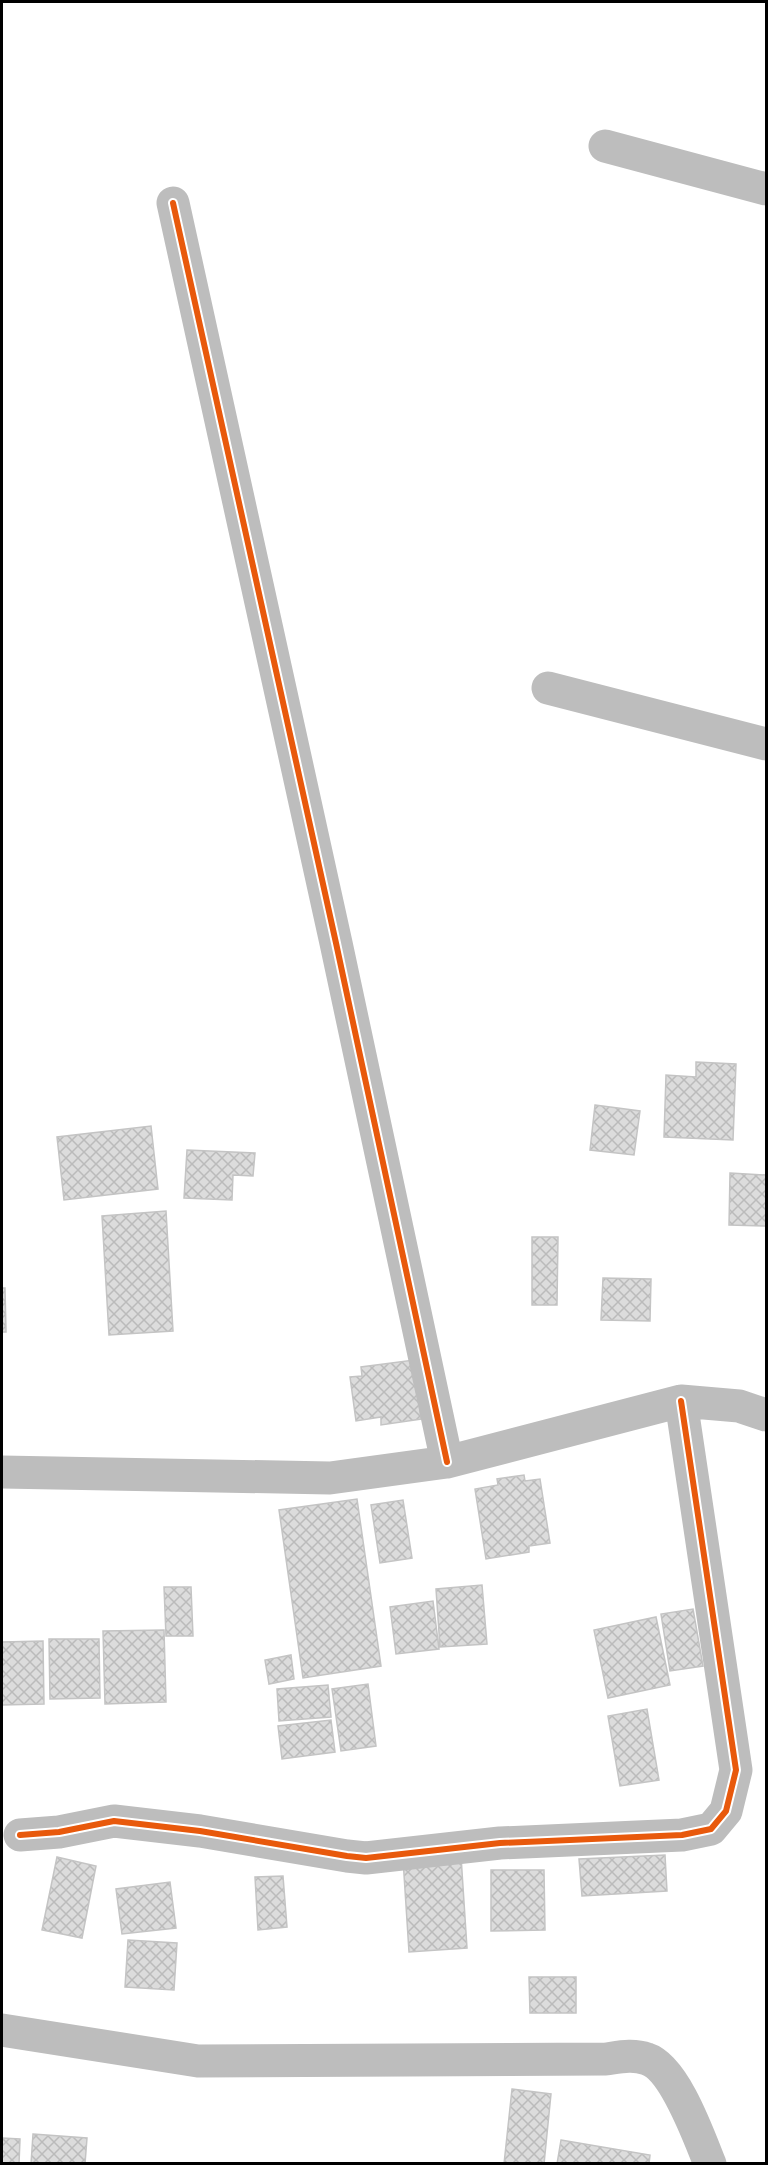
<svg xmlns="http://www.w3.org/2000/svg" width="768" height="2165" font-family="'Nunito Sans',sans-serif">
  <defs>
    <pattern id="building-cross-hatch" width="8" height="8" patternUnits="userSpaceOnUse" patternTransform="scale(1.5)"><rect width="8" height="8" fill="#dcdcdc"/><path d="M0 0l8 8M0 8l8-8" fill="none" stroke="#bbb"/></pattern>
  </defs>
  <rect width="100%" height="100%" fill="#fff"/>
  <!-- building -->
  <path fill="url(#building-cross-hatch)" stroke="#c4c4c4" stroke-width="1.5" d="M696,1062L736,1064L733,1140L664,1137L666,1075L696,1077Z
    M595,1105L640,1111L634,1155L590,1150Z
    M151,1126L158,1189L64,1200L57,1137Z
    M187,1150L255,1153L253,1176L233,1175L232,1200L184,1198Z
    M730,1173L766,1175V1226L729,1225Z
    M166,1211L173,1331L109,1335L102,1216Z
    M532,1237H558L557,1305H532Z
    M603,1278L651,1279L650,1321L601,1320Z
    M2,1288H5L6,1332H2Z
    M414,1360L421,1419L381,1425V1417L356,1421L350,1377L362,1376L361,1367Z
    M524,1475L525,1481L540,1479L550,1543L529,1546V1552L486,1559L475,1489L498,1485L497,1479Z
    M357,1499L381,1666L303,1678L279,1510Z
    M403,1500L412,1558L380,1563L371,1505Z
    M482,1585L487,1644L440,1647L436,1589Z
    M164,1587H191L193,1636H166Z
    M433,1601L439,1649L396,1654L390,1607Z
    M693,1609L703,1666L670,1671L661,1614Z
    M656,1617L670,1685L608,1698L594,1630Z
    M164,1630L166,1702L105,1704L103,1631Z
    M49,1639H99L100,1698L50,1699Z
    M43,1641L44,1704L2,1705V1642Z
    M291,1655L294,1679L269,1684L265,1660Z
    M368,1684L376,1746L341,1751L332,1689Z
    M328,1685L331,1717L279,1721L277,1689Z
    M647,1709L659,1780L620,1786L608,1716Z
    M331,1720L335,1752L282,1759L278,1726Z
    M665,1855L667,1891L582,1896L579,1859Z
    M461,1856L467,1948L409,1952L403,1859Z
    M57,1857L96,1866L82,1938L42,1930Z
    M491,1870H544L545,1930L491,1931Z
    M283,1876L287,1927L258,1930L255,1877Z
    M170,1882L176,1928L122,1934L116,1889Z
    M128,1940L177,1943L174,1990L125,1987Z
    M529,1977H576V2013H530Z
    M512,2089L551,2094L544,2164H504Z
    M33,2134L87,2138L85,2164H31Z
    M2,2138L20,2139L19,2164H2Z
    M561,2140L650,2155L649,2164H557Z"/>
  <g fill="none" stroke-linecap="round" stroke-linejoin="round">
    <!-- street -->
    <path stroke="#bdbdbd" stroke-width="33" d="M605,146L766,189
      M173,203L336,943L447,1462
      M548,688L766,744
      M2,1472L330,1478L447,1462L681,1401L739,1406L766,1415
      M20,1835L59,1832L114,1821L200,1831L347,1856L366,1858L500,1843L682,1835L711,1829L726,1811L736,1770L681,1401
      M2,2030L198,2061L606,2059C620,2057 633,2054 647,2059C675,2068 699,2137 710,2164"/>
    <!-- cycleway casing -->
    <g stroke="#fff" stroke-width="10">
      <path id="cycleway" d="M173,203L336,943L447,1462
        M20,1835L59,1832L114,1821L200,1831L347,1856L366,1858L500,1843L682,1835L711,1829L726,1811L736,1770L681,1401"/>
    </g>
    <!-- cycleway -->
    <use href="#cycleway" stroke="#e8590c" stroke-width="6"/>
  </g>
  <!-- border -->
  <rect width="768" height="2165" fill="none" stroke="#000000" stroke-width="6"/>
</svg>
